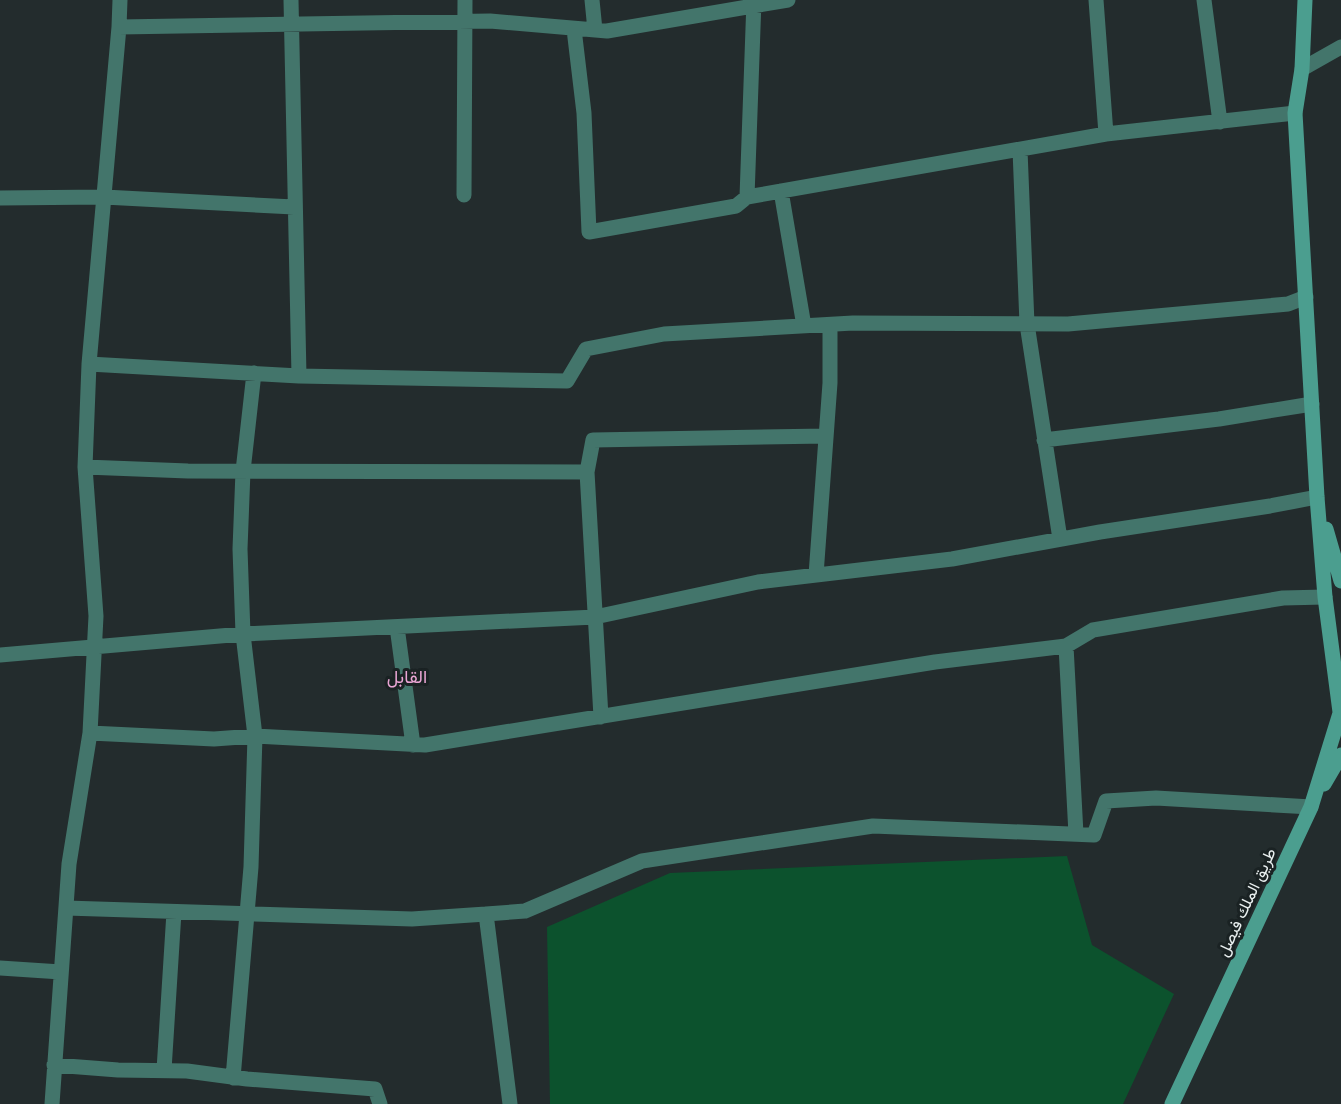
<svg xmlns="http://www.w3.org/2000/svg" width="1341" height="1104" font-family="'PT Sans',Vazirmatn,sans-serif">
  <rect width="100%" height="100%" fill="#232c2d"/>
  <!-- green -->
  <path fill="#0c522d" d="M1067,856L1092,945L1174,994L1123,1104H550L547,927L670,873Z"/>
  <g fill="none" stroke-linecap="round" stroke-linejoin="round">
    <!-- street -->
    <path stroke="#43756b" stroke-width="15" d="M291,0L299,376
      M592,0L595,30
      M1096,0L1106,134
      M1204,0L1220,122
      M119,27L490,21L607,31L788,0
      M574,29L584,113L589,232L736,206L747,197L1106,134L1295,113
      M1302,69L1341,47
      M1020,150L1027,324L1060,539
      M781,191L804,326
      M464,195L465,0
      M747,197L754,0
      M0,198L104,197L294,207
      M89,364L299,376L567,381L586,349L664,334L853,323L1068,324L1288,304L1306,297
      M1044,440L1219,419L1312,404
      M85,467L188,471L587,472
      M816,575L830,383V325
      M397,627L413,745
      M1066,646L1076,834
      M0,655L243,634L595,617L758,582L952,559L1100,532L1270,506L1317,497
      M601,717L587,472L593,440L826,436
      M90,733L214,739L255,736L425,745L935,662L1066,646L1093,630L1283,598L1325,597
      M66,908L412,919L486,914L525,911L642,861L873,826L1094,835L1106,801L1156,798L1311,807
      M486,914L510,1104
      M0,968L61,972
      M54,1065L118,1070L187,1071L247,1079L375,1089L380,1104
      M164,1070L174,912
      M233,1078L251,867L255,736L243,634L240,549L243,471L254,373
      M52,1104L69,864L90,733L96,616L85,467L89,364L119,27L120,0"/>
    <!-- secondary -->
    <path stroke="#4b9e8f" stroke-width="15" d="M1305,0L1302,69L1295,113L1317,497L1325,597L1340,712
      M1326,529L1341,581
      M1324,784L1341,755
      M1172,1104L1311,807L1341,710"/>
  </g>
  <g text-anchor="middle" stroke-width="6" stroke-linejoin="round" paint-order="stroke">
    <!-- street labels -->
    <g font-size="16" fill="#eaf0f0" stroke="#1a2223">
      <text transform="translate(1246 902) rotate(-65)" y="6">طريق الملك فيصل</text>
    </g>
    <!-- neighbourhood labels -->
    <g font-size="18" fill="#eaa6d5" stroke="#1a2223">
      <text x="407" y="683">القابل</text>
    </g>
  </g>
</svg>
